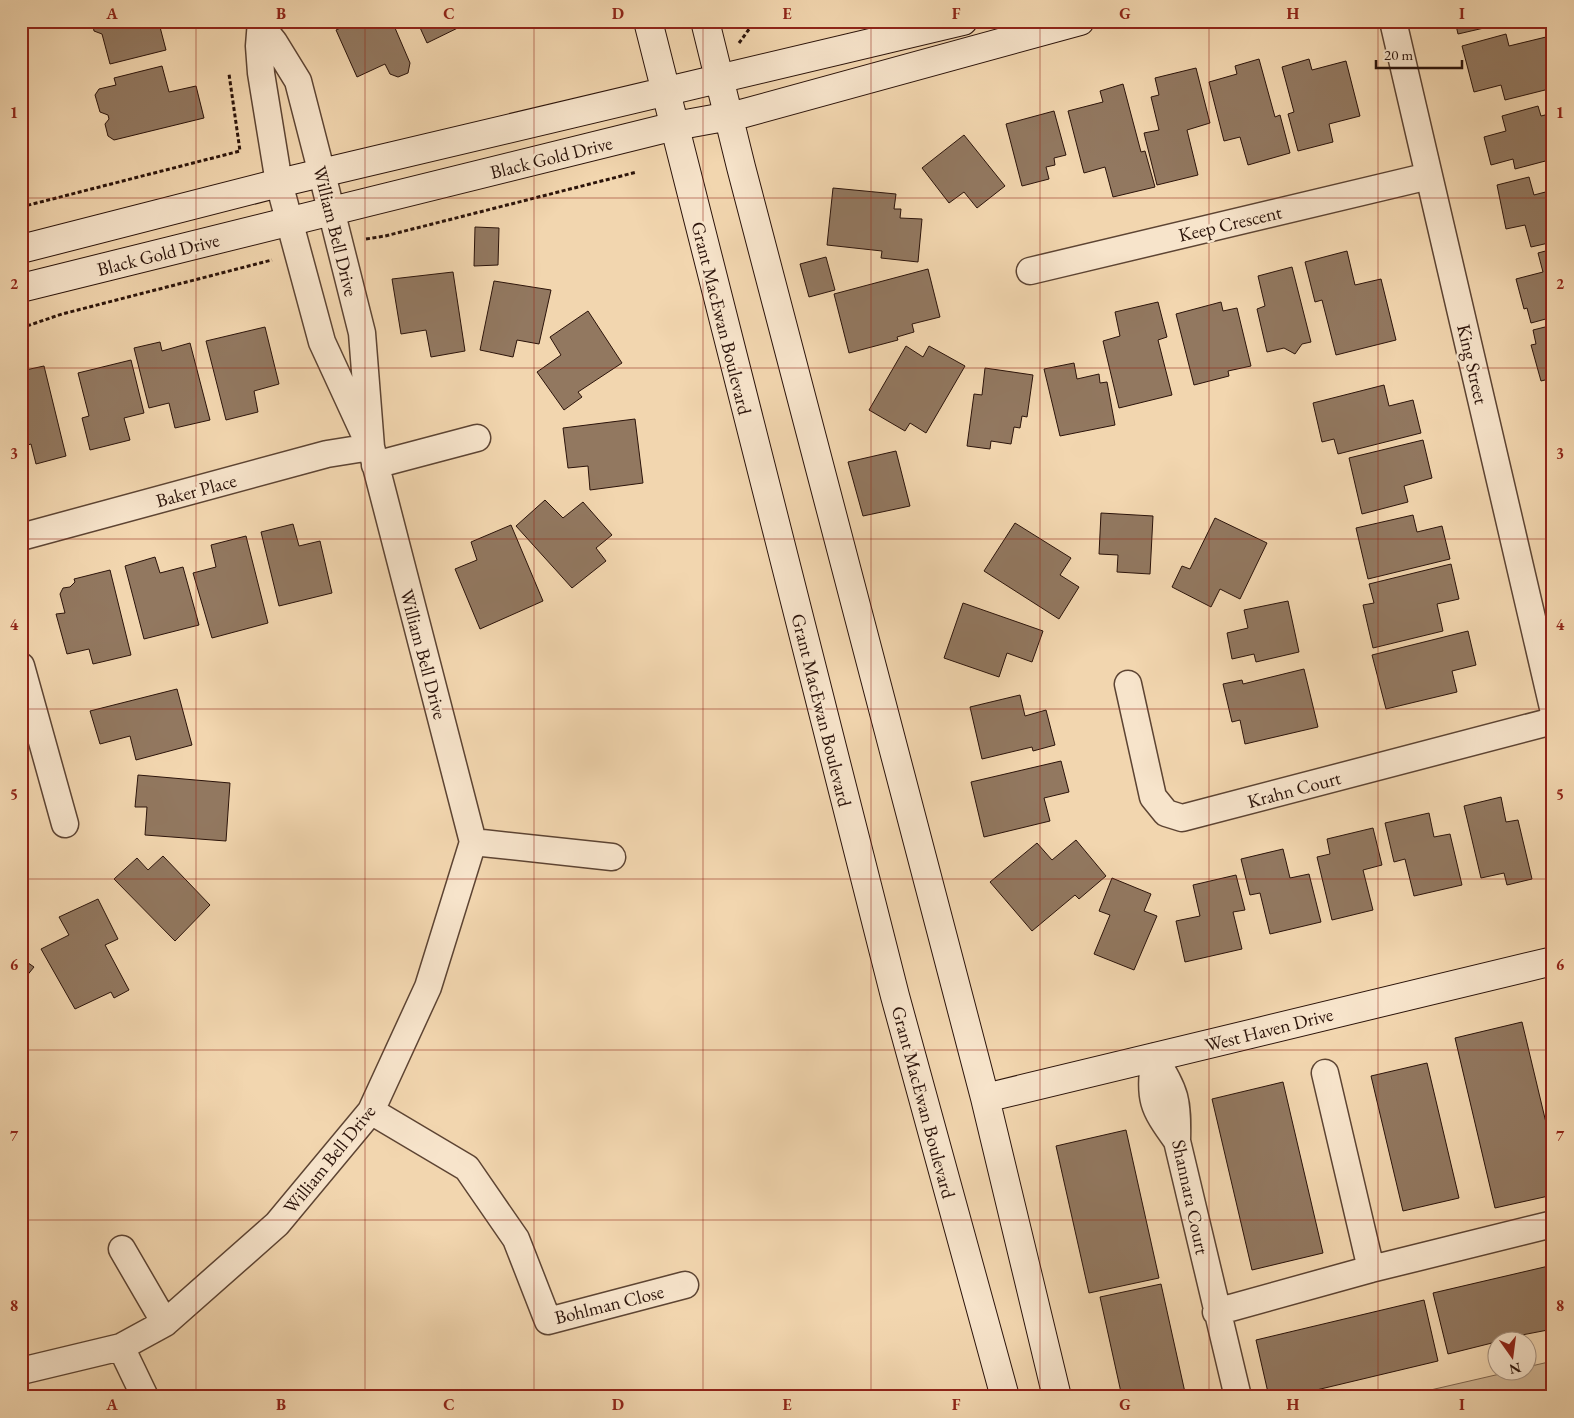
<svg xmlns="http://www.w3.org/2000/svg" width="1574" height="1418" font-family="'EB Garamond',serif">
  <rect width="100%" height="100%" fill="#f2d6af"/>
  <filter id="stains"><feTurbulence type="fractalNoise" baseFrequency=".004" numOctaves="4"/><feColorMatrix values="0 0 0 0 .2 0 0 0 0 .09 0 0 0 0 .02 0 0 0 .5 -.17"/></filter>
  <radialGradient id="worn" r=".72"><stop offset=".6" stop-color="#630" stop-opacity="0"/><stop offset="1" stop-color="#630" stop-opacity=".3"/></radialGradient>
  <!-- green -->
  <path fill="#d0b593" stroke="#7e644e" d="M1553,1361V1397H1400L1513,1371L1526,1370L1527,1367Z"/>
  <!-- building -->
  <path fill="#927860" stroke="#2b130a" d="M92,21H183L160,27L166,50L110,64L102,34L94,31Z
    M347,21H392L410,63L408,73L398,77L390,74L385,64L357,77L336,30L349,24Z
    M417,21H472L427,43Z
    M1455,21H1496L1497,25L1458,34Z
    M1506,34L1509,46L1546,37L1553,64V88L1505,100L1501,85L1474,92L1462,46Z
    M1259,59L1275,117L1280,115L1290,153L1248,165L1240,137L1224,141L1209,82L1237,74L1235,66Z
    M1309,59L1312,70L1346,61L1360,116L1329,124L1333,142L1298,151L1288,114L1294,112L1282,67Z
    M162,66L169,92L196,86L204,118L114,140L108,136L105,124L109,119L108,115L100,112L95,95L99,89L116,85L114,78Z
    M1196,68L1210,123L1187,130L1198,175L1157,185L1144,133L1159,130L1151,97L1159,95L1155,78Z
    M1123,84L1141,152L1145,151L1155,187L1113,197L1105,167L1084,173L1068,111L1103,102L1100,91Z
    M1538,106L1541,116L1549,114L1553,131V159L1515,169L1513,159L1491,165L1484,137L1506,131L1502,116Z
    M1054,111L1066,155L1054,158L1055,165L1046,167L1049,179L1022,186L1006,124Z
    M964,135L1005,186L977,208L964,192L949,203L922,168Z
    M1529,177L1534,195L1553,190V242L1531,247L1525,225L1506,229L1497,185Z
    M833,188L896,194L894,209H901L900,218L922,219L918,262L881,258L882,251L827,245Z
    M475,227L499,228L498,265L474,266Z
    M1553,249V317L1531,323L1527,308L1524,309L1516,279L1543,272L1538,253Z
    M1347,251L1355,285L1381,279L1396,340L1336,355L1322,300L1315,302L1305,262Z
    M826,257L835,290L809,297L800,264Z
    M1292,267L1311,342L1302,344L1295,354L1284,348L1267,352L1257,309L1265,306L1258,276Z
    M928,269L940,317L912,324L914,332L897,337L898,340L849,353L834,294Z
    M453,272L465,351L431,357L426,330L401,334L392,279Z
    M494,281L551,290L539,344L517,340L513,357L480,350Z
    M1158,302L1167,337L1158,340L1172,395L1119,408L1103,341L1120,336L1115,312Z
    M1221,302L1223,311L1237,308L1251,366L1228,371L1229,376L1194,385L1176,314Z
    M588,311L622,363L578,392L582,397L564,410L537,372L561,355L550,337Z
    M1553,325V378L1541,381L1531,345L1536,344L1533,330Z
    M265,327L279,384L254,391L258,412L226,420L206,341Z
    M160,342L162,351L190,343L210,420L175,428L169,403L149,408L134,348Z
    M906,346L923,357L929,346L965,366L926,433L910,423L905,431L869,410Z
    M131,360L144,413L124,418L130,440L90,450L82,418L89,416L78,373Z
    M1074,363L1077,379L1099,374L1100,383L1107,382L1115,425L1060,436L1044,369Z
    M44,366L66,456L36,464L31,444L21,447V371Z
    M985,368L1033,375L1027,417L1022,416L1020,428L1014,427L1011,444L991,441L990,449L967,446L974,394L982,395Z
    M1384,385L1389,406L1413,400L1421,433L1338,454L1334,439L1322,442L1313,403Z
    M635,419L643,483L590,490L588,466L568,468L563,428Z
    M1423,440L1432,478L1404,486L1408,502L1362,514L1349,458Z
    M896,451L910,506L863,516L848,462Z
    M545,500L563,518L583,502L612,535L596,548L606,561L572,588L516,526Z
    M1101,513L1153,516L1150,574L1117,572L1118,555L1099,554Z
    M1413,515L1417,532L1442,526L1450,559L1368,579L1356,528Z
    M1215,518L1267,543L1240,599L1220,589L1211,607L1172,587L1182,566L1190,569Z
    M1015,523L1071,558L1060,575L1079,587L1059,619L984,571Z
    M293,524L299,546L320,541L332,593L279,606L261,532Z
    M511,525L543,601L480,629L455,569L477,560L471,542Z
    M246,536L268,623L212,638L193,573L216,567L211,545Z
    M155,557L160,573L183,567L199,625L144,639L125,566Z
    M1451,564L1459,599L1437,604L1443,631L1373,648L1363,605L1374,603L1369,584Z
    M110,570L131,655L93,664L89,649L67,654L56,614L65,613L60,594L63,588L70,587L75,582L74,579Z
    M1288,601L1299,652L1256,662L1254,654L1232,659L1227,633L1248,628L1244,610Z
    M963,603L1043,631L1032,662L1007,653L999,677L944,658Z
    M1468,631L1476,665L1452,671L1457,692L1386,709L1372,655Z
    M1304,669L1318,727L1245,744L1240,720L1232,722L1223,684L1242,680L1243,684Z
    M177,689L192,745L136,760L130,736L100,744L90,711Z
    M1020,695L1025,716L1046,710L1055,745L1033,751L1032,747L982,759L970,707Z
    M1061,761L1069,792L1044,798L1050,821L984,837L971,782Z
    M138,775L230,783L226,841L145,835L147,807H135Z
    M1501,797L1506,822L1518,820L1532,879L1507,885L1504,873L1481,878L1464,806Z
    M1429,813L1434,837L1450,834L1462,885L1414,896L1405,859L1394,862L1385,823Z
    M1373,828L1382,865L1363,870L1373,910L1332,920L1317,857L1330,854L1327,839Z
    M1076,840L1106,876L1079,899L1075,895L1032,931L990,882L1037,843L1052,860Z
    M1283,849L1290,878L1309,874L1321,922L1270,934L1260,893L1250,895L1241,859Z
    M163,856L210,905L175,941L114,879L137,858L148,870Z
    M1236,875L1245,910L1233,912L1242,949L1185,962L1176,921L1200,916L1193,885Z
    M1112,878L1151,894L1144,911L1157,916L1134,970L1094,954L1110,915L1099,911Z
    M98,899L118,939L105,945L129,990L114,998L111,992L75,1009L41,949L69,935L59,917Z
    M21,958L34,967L21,983Z
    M1522,1022L1553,1152V1195L1495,1208L1455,1038Z
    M1427,1063L1459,1198L1403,1211L1371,1076Z
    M1283,1082L1323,1253L1252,1270L1212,1099Z
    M1126,1130L1159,1278L1089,1293L1056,1146Z
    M1553,1265V1329L1496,1340V1342L1448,1354L1433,1293Z
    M1161,1284L1186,1397H1122L1100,1297Z
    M1424,1300L1438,1361L1287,1397H1269L1256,1340Z"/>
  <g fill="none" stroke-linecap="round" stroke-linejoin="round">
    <!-- street casing -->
    <g stroke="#5d4433" stroke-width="29">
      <path id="street" d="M261,21L259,46L261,73L279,183L322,342L363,431
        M1393,21L1553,708
        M1030,271L1429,176
        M375,465L477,438
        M21,537L327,454L371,447
        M21,666L65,824
        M1128,684L1153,797L1166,813L1182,818L1553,721
        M473,842L612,857
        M1154,1057C1176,1093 1178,1099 1177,1141L1238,1397
        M1154,1057C1150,1101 1151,1105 1177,1141
        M1325,1073L1371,1269
        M371,1111L467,1168L516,1239L548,1321L685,1285
        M122,1249L165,1323
        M1216,1312L1371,1269L1553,1224
        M121,1347L145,1397
        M21,1371L121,1347L165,1323L277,1224L371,1111L428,987L473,842L371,447L362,333L322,174L298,81L274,42L262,27"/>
    </g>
    <!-- secondary casing -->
    <g stroke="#2b130a" stroke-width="30">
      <path id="secondary" d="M648,21L895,996L1005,1397
        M705,21L741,167L985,1098L1057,1397
        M21,249L279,183L963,21
        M21,288L675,126L741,114L1080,21
        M985,1098L1553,961"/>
    </g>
    <!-- path -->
    <path stroke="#2b130a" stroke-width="3" stroke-dasharray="4 2.5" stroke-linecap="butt" d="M739,43L755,21
      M21,207L240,151L229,74
      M366,239L385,236L637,172
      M21,328L62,314L272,260
      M1542,1397L1553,1389"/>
    <!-- street -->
    <use href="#street" stroke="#f7e4cb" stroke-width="26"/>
    <!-- secondary -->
    <use href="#secondary" stroke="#f7e4cb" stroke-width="28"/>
  </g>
  <!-- grid -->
  <path fill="none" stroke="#8f2418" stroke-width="1" stroke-opacity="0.55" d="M196,21V1397M365,21V1397M534,21V1397M703,21V1397M871,21V1397M1040,21V1397M1209,21V1397M1378,21V1397M21,198H1553M21,368H1553M21,539H1553M21,709H1553M21,879H1553M21,1050H1553M21,1220H1553"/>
  <g text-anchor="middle" stroke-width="5" stroke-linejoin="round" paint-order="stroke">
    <!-- street labels -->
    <g font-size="19" fill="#2b130a" stroke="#f7e4cb">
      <text transform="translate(551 157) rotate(-14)" y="7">Black Gold Drive</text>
      <text transform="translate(1230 223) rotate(-13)" y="7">Keep Crescent</text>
      <text transform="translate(336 231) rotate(76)" y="7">William Bell Drive</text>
      <text transform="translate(158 254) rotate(-14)" y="7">Black Gold Drive</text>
      <text transform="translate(722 318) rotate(76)" y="7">Grant MacEwan Boulevard</text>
      <text transform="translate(1473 364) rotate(77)" y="7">King Street</text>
      <text transform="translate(196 490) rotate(-15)" y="7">Baker Place</text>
      <text transform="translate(424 654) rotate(75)" y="7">William Bell Drive</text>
      <text transform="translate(822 710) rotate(76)" y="7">Grant MacEwan Boulevard</text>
      <text transform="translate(1294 789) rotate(-15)" y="7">Krahn Court</text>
      <text transform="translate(1269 1029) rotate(-14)" y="7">West Haven Drive</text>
      <text transform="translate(924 1102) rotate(75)" y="7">Grant MacEwan Boulevard</text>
      <text transform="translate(329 1159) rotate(-51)" y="7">William Bell Drive</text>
      <text transform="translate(1191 1197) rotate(78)" y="7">Shannara Court</text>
      <text transform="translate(609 1304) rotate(-14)" y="7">Bohlman Close</text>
    </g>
  </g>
  <!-- margin -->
  <rect width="1574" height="1418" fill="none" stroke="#f2d6af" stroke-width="55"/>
  <!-- north arrow -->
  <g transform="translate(1512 1356) rotate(166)"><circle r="24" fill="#f7e4cb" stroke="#a5907e"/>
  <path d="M0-4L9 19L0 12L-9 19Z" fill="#8f2418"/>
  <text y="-8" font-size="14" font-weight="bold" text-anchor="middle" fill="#2b130a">N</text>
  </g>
  <!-- scale -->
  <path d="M1376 60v8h86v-8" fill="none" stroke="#2b130a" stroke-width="2.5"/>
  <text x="1384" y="60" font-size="15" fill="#2b130a" stroke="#f7e4cb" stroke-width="4" paint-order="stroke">20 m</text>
  <rect x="28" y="28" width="1518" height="1362" fill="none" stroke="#8f2418" stroke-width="2"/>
  <g font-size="16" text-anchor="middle" font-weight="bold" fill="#8f2418">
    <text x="112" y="19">A</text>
    <text x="281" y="19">B</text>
    <text x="449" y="19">C</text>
    <text x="618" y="19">D</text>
    <text x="787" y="19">E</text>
    <text x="956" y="19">F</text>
    <text x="1125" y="19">G</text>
    <text x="1293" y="19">H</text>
    <text x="1462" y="19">I</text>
    <text x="14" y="118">1</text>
    <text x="1560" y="118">1</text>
    <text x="14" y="289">2</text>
    <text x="1560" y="289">2</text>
    <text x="14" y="459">3</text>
    <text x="1560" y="459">3</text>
    <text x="14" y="630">4</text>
    <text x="1560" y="630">4</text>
    <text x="14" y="800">5</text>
    <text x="1560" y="800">5</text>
    <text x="14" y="970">6</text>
    <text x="1560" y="970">6</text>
    <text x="14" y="1141">7</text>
    <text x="1560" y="1141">7</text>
    <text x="14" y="1311">8</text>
    <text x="1560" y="1311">8</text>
    <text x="112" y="1410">A</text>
    <text x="281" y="1410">B</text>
    <text x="449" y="1410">C</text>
    <text x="618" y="1410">D</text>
    <text x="787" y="1410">E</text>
    <text x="956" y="1410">F</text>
    <text x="1125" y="1410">G</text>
    <text x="1293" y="1410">H</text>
    <text x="1462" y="1410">I</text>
  </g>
  <rect width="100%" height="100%" filter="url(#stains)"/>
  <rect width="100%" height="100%" fill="url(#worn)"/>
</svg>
